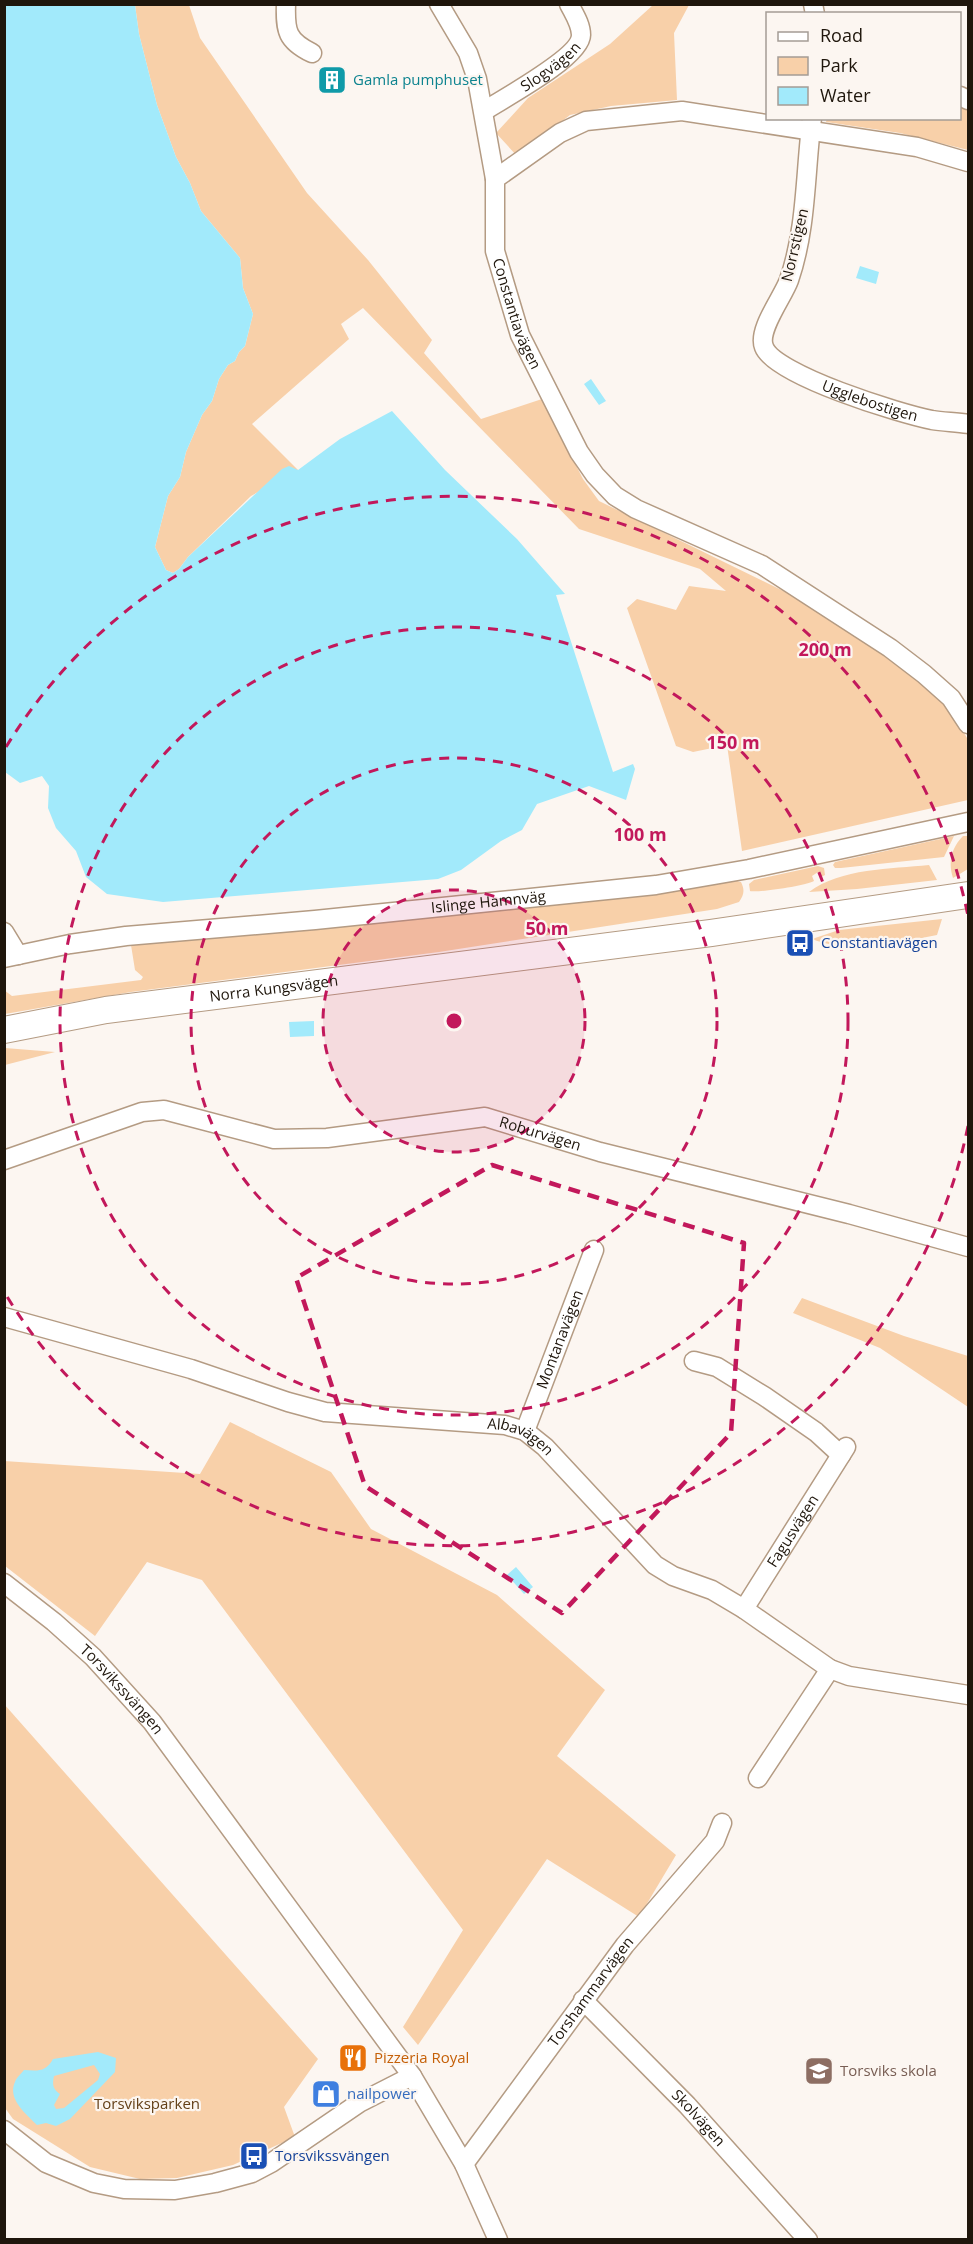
<svg xmlns="http://www.w3.org/2000/svg" width="973" height="2244" font-family="'Open Sans',sans-serif">
  <rect width="100%" height="100%" fill="#fcf6f1"/>
  <!-- green -->
  <path fill="#f8d0a9" d="M135,5H189L200,38L307,193L368,260L432,340L424,353L481,419L542,399L583,479L599,501L810,604L905,664L946,701L967,738L968,800L742,851L727,745L693,752L676,746L627,608L637,599L676,610L689,586L726,591L700,569L579,529L363,308L341,324L349,339L252,424L298,470L251,496L188,557L179,569L173,573L166,570L155,547L168,496L180,477L186,452L202,415L212,401L219,379L228,365L235,361L239,352L245,346L253,314L243,288L240,258L201,211L190,183L176,157L157,105L139,34Z
    M653,5H689L674,33L677,100L611,106L570,115L517,156L496,133L528,98L610,44Z
    M960,105L968,110V150L900,133L826,122L827,118H960Z
    M954,836L944,857L841,868H835L833,865L835,862Z
    M963,836H968V869L953,878C948,863 951,848 963,836Z
    M929,865L937,880L857,889L809,892C841,868 891,869 929,865Z
    M818,866L824,868L825,875L821,877L818,872L812,876L814,881C804,886 758,893 750,891L749,884L754,880Z
    M733,880L741,882C745,890 744,895 739,902L717,909L439,952L131,992L5,1014L4,990L12,996L141,980L143,977L135,970L131,945Z
    M942,919L937,935C902,942 846,954 812,939L839,930Z
    M5,1048L55,1052L5,1065Z
    M802,1298L904,1336L968,1356V1407L880,1348L793,1313Z
    M230,1422L331,1472L371,1529L497,1595L605,1690L557,1756L676,1855L639,1917L547,1859L418,2045L403,2027L463,1930L202,1580L147,1562L95,1636L5,1566L4,1461L200,1474Z
    M4,1704L318,2059L284,2107L295,2137L233,2165L177,2178L140,2179L90,2167L13,2119L5,2108Z"/>
  <!-- water -->
  <path fill="#a2eafb" fill-rule="evenodd" d="M5,4L135,5L139,34L157,105L176,157L190,183L201,211L240,258L243,288L253,314L245,346L239,352L235,361L228,365L219,379L212,401L202,415L186,452L180,477L168,496L155,547L166,570L173,573L179,569L188,557L282,469L289,466L298,470L340,439L392,411L445,470L517,539L565,594L556,595L613,772L633,764L635,769L626,800L589,786L537,804L522,830L501,841L461,870L438,879L163,902L107,894L86,877L76,851L56,828L48,808L49,786L42,776L20,783L5,772Z
    M860,266L879,272L876,284L856,278Z
    M591,379L606,401L599,405L584,384Z
    M314,1021V1036L290,1037L289,1022Z
    M516,1567L533,1587L524,1594L507,1575Z
    M98,2052L116,2058L115,2072L70,2119L56,2126L46,2123L37,2125C26,2114 7,2099 15,2082C16,2078 21,2074 24,2070C38,2071 46,2072 53,2059ZM94,2065L100,2074L98,2080L64,2108L56,2109L54,2105L60,2094C53,2089 52,2085 54,2076Z"/>
  <g fill="none" stroke-linecap="round" stroke-linejoin="round">
    <!-- street casing -->
    <g stroke="#b49b83" stroke-width="21">
      <g id="street">
        <path d="M286,4C285,31 287,41 312,53"/>
        <path d="M439,4L468,53L477,79L495,179"/>
        <path d="M813,4L815,14"/>
        <path d="M960,96L968,100"/>
        <path id="s1" d="M484,111C504,98 581,57 581,35C581,24 574,14 569,4"/>
        <path id="s2" d="M812,118C805,172 807,228 789,280C783,297 757,330 764,347C774,375 901,414 932,420C944,422 957,422 968,424"/>
        <path id="s3" d="M968,162L917,147L682,111L586,121L560,133L495,179V251L520,335L579,452L595,475L615,496L636,509L762,565L890,648L924,674L951,698L968,724"/>
        <path d="M4,932L18,955"/>
        <path id="s4" d="M4,958L70,944L126,936L315,920L656,885L749,869L968,822"/>
        <path id="s5" d="M4,1160L142,1112L164,1110L274,1139L327,1138L485,1117L600,1152L849,1214L968,1247"/>
        <path id="s6" d="M4,1317L191,1369L288,1402L325,1412L505,1425L525,1431L545,1447L655,1565L673,1576L712,1590L744,1609L830,1669L849,1676L968,1695"/>
        <path d="M694,1361L717,1367L764,1396L816,1432L841,1455"/>
        <path id="s7" d="M525,1431L594,1250"/>
        <path id="s8" d="M4,1583L54,1622L93,1657L152,1722L412,2076L464,2164L498,2240"/>
        <path id="s9" d="M744,1609L846,1447"/>
        <path d="M758,1778L830,1669"/>
        <path id="s10" d="M583,2000L687,2105L808,2240"/>
        <path d="M4,2130L46,2163L94,2183L124,2189L175,2190L215,2183L252,2173L271,2163L359,2103L412,2076"/>
        <path id="s11" d="M464,2164L625,1945L715,1841L722,1823"/>
      </g>
    </g>
    <!-- secondary casing -->
    <g stroke="#b49b83" stroke-width="28">
      <g id="secondary">
        <path id="s12" d="M4,1030L106,1010L711,933L968,895"/>
      </g>
    </g>
    <!-- street -->
    <use href="#street" stroke="#fff" stroke-width="18"/>
    <!-- secondary -->
    <use href="#secondary" stroke="#fff" stroke-width="26"/>
  </g>
  <!-- marked area -->
  <path fill="none" stroke="#c2185b" stroke-width="4.5" stroke-dasharray="12 8" stroke-linejoin="round" d="M492,1165L744,1243L731,1433L562,1613L365,1486L296,1278Z"/>
  <!-- distance rings -->
  <circle cx="454" cy="1021" r="131" fill="#c2185b" fill-opacity=".12"/>
  <g fill="none" stroke="#c2185b" stroke-width="3" stroke-dasharray="10 8">
    <circle cx="454" cy="1021" r="131"/>
    <circle cx="454" cy="1021" r="263"/>
    <circle cx="454" cy="1021" r="394"/>
    <path d="M968 1126A525 525 0 0 1 6 1295M6 747A525 525 0 0 1 968 916"/>
  </g>
  <!-- icons -->
  <defs>
    <g id="building-square" transform="scale(1.5)"><rect x="-9" y="-9" width="18" height="18" rx="4" fill="#0f9aa8" stroke="#fcf6f1"/><path d="M-4-6H4V6H1V3H-1V6H-4ZM-2.5-4.3h1.7v1.8h-1.7ZM.8-4.3h1.7v1.8H.8ZM-2.5-1h1.7V.8h-1.7ZM.8-1h1.7V.8H.8Z" fill="#fff"/></g>
    <g id="bus-square" transform="scale(1.5)"><rect x="-9" y="-9" width="18" height="18" rx="4" fill="#1a4fb4" stroke="#fcf6f1"/><path d="M-5-6H5V4H4V6H2V4H-2V6H-4V4H-5ZM-3.5-4V0h7V-4ZM-3.5 1.2v1.5H-2V1.2ZM2 1.2v1.5H3.5V1.2Z" fill="#fff"/></g>
    <g id="restaurant-square" transform="scale(1.5)"><rect x="-9" y="-9" width="18" height="18" rx="4" fill="#e8710a" stroke="#fcf6f1"/><path d="M-5-6h1v4h1v-4h1v4h1v-4h1v5L-1.5 .5V6h-2V.5L-5-1ZM5-6V6H3V1.5H1.5Q1.5-4 5-6Z" fill="#fff"/></g>
    <g id="school-square" transform="scale(1.5)"><rect x="-9" y="-9" width="18" height="18" rx="4" fill="#8d6e63" stroke="#fcf6f1"/><path d="M0-5L7-2L0 1L-7-2ZM-4 1L0 2.5L4 1V4Q0 6-4 4Z" fill="#fff"/></g>
    <g id="shop-square" transform="scale(1.5)"><rect x="-9" y="-9" width="18" height="18" rx="4" fill="#3f7fe0" stroke="#fcf6f1"/><path d="M-5-2.5h2.3a2.7 3.5 0 0 1 5.4 0H5L5.5 6h-11ZM-1.5-2.5h3a1.5 2.3 0 0 0-3 0Z" fill="#fff"/></g>
  </defs>
  <g fill-rule="evenodd">
    <use href="#building-square" x="332" y="80"/>
    <use href="#bus-square" x="800" y="943"/>
    <use href="#restaurant-square" x="353" y="2058"/>
    <use href="#school-square" x="819" y="2071"/>
    <use href="#shop-square" x="326" y="2094"/>
    <use href="#bus-square" x="254" y="2156"/>
  </g>
  <g text-anchor="middle" stroke-width="4.5" stroke-linejoin="round" paint-order="stroke">
    <!-- street labels -->
    <g font-size="15" fill="#1f160c" stroke="#fcf6f1">
      <text dy="5" stroke="none"><textPath href="#s1" startOffset="80">Slogvägen</textPath></text>
      <text transform="translate(795 245) rotate(-77)" y="5">Norrstigen</text>
      <text dy="5" stroke="none"><textPath href="#s3" startOffset="634">Constantiavägen</textPath></text>
      <text dy="5" stroke="none"><textPath href="#s2" startOffset="358">Ugglebostigen</textPath></text>
      <text dy="5" stroke="none"><textPath href="#s4" startOffset="488">Islinge Hamnväg</textPath></text>
      <text dy="5" stroke="none"><textPath href="#s12" startOffset="273">Norra Kungsvägen</textPath></text>
      <text dy="5" stroke="none"><textPath href="#s5" startOffset="552">Roburvägen</textPath></text>
      <text dy="5" stroke="none"><textPath href="#s7" startOffset="98">Montanavägen</textPath></text>
      <text dy="5" stroke="none"><textPath href="#s6" startOffset="534">Albavägen</textPath></text>
      <text dy="5" stroke="none"><textPath href="#s9" startOffset="92">Fagusvägen</textPath></text>
      <text dy="5" stroke="none"><textPath href="#s8" startOffset="159">Torsvikssvängen</textPath></text>
      <text dy="5" stroke="none"><textPath href="#s11" startOffset="214">Torshammarvägen</textPath></text>
      <text dy="5" stroke="none"><textPath href="#s10" startOffset="165">Skolvägen</textPath></text>
    </g>
    <!-- culture labels -->
    <g font-size="15" fill="#0d838f" stroke="#fcf6f1" text-anchor="start">
      <text x="353" y="85">Gamla pumphuset</text>
    </g>
    <!-- transit labels -->
    <g font-size="15" fill="#164399" stroke="#fcf6f1" text-anchor="start">
      <text x="821" y="948">Constantiavägen</text>
      <text x="275" y="2161">Torsvikssvängen</text>
    </g>
    <!-- food labels -->
    <g font-size="15" fill="#c56008" stroke="#fcf6f1" text-anchor="start">
      <text x="374" y="2063">Pizzeria Royal</text>
    </g>
    <!-- education labels -->
    <g font-size="15" fill="#785e54" stroke="#fcf6f1" text-anchor="start">
      <text x="840" y="2076">Torsviks skola</text>
    </g>
    <!-- shop labels -->
    <g font-size="15" fill="#366cbe" stroke="#fcf6f1" text-anchor="start">
      <text x="347" y="2099">nailpower</text>
    </g>
    <!-- park labels -->
    <g font-size="15" fill="#644018" stroke="#fcf6f1">
      <text x="147" y="2109">Torsviksparken</text>
    </g>
  </g>
  <circle cx="454" cy="1021" r="9" fill="#c2185b" stroke="#fcf6f1" stroke-width="3"/>
  <g font-size="18" text-anchor="middle" font-weight="bold" fill="#c2185b" stroke="#fcf6f1" stroke-width="4.5" stroke-linejoin="round" paint-order="stroke">
    <text x="825" y="656">200 m</text>
    <text x="733" y="749">150 m</text>
    <text x="640" y="841">100 m</text>
    <text x="547" y="935">50 m</text>
  </g>
  <!-- border -->
  <rect width="973" height="2244" fill="none" stroke="#1f160c" stroke-width="12"/>
  <!-- legend -->
  <rect x="766" y="12" width="195" height="108" fill="#fcf6f1" stroke="#a49c95" stroke-width="1.5"/>
  <rect x="778" y="32" width="30" height="9" fill="#ffffff" stroke="#a49c95" stroke-width="1.5"/>
  <text x="820" y="42" font-size="18" fill="#1f160c">Road</text>
  <rect x="778" y="57" width="30" height="18" fill="#f8d0a9" stroke="#a49c95" stroke-width="1.5"/>
  <text x="820" y="72" font-size="18" fill="#1f160c">Park</text>
  <rect x="778" y="87" width="30" height="18" fill="#a2eafb" stroke="#a49c95" stroke-width="1.5"/>
  <text x="820" y="102" font-size="18" fill="#1f160c">Water</text>
</svg>
